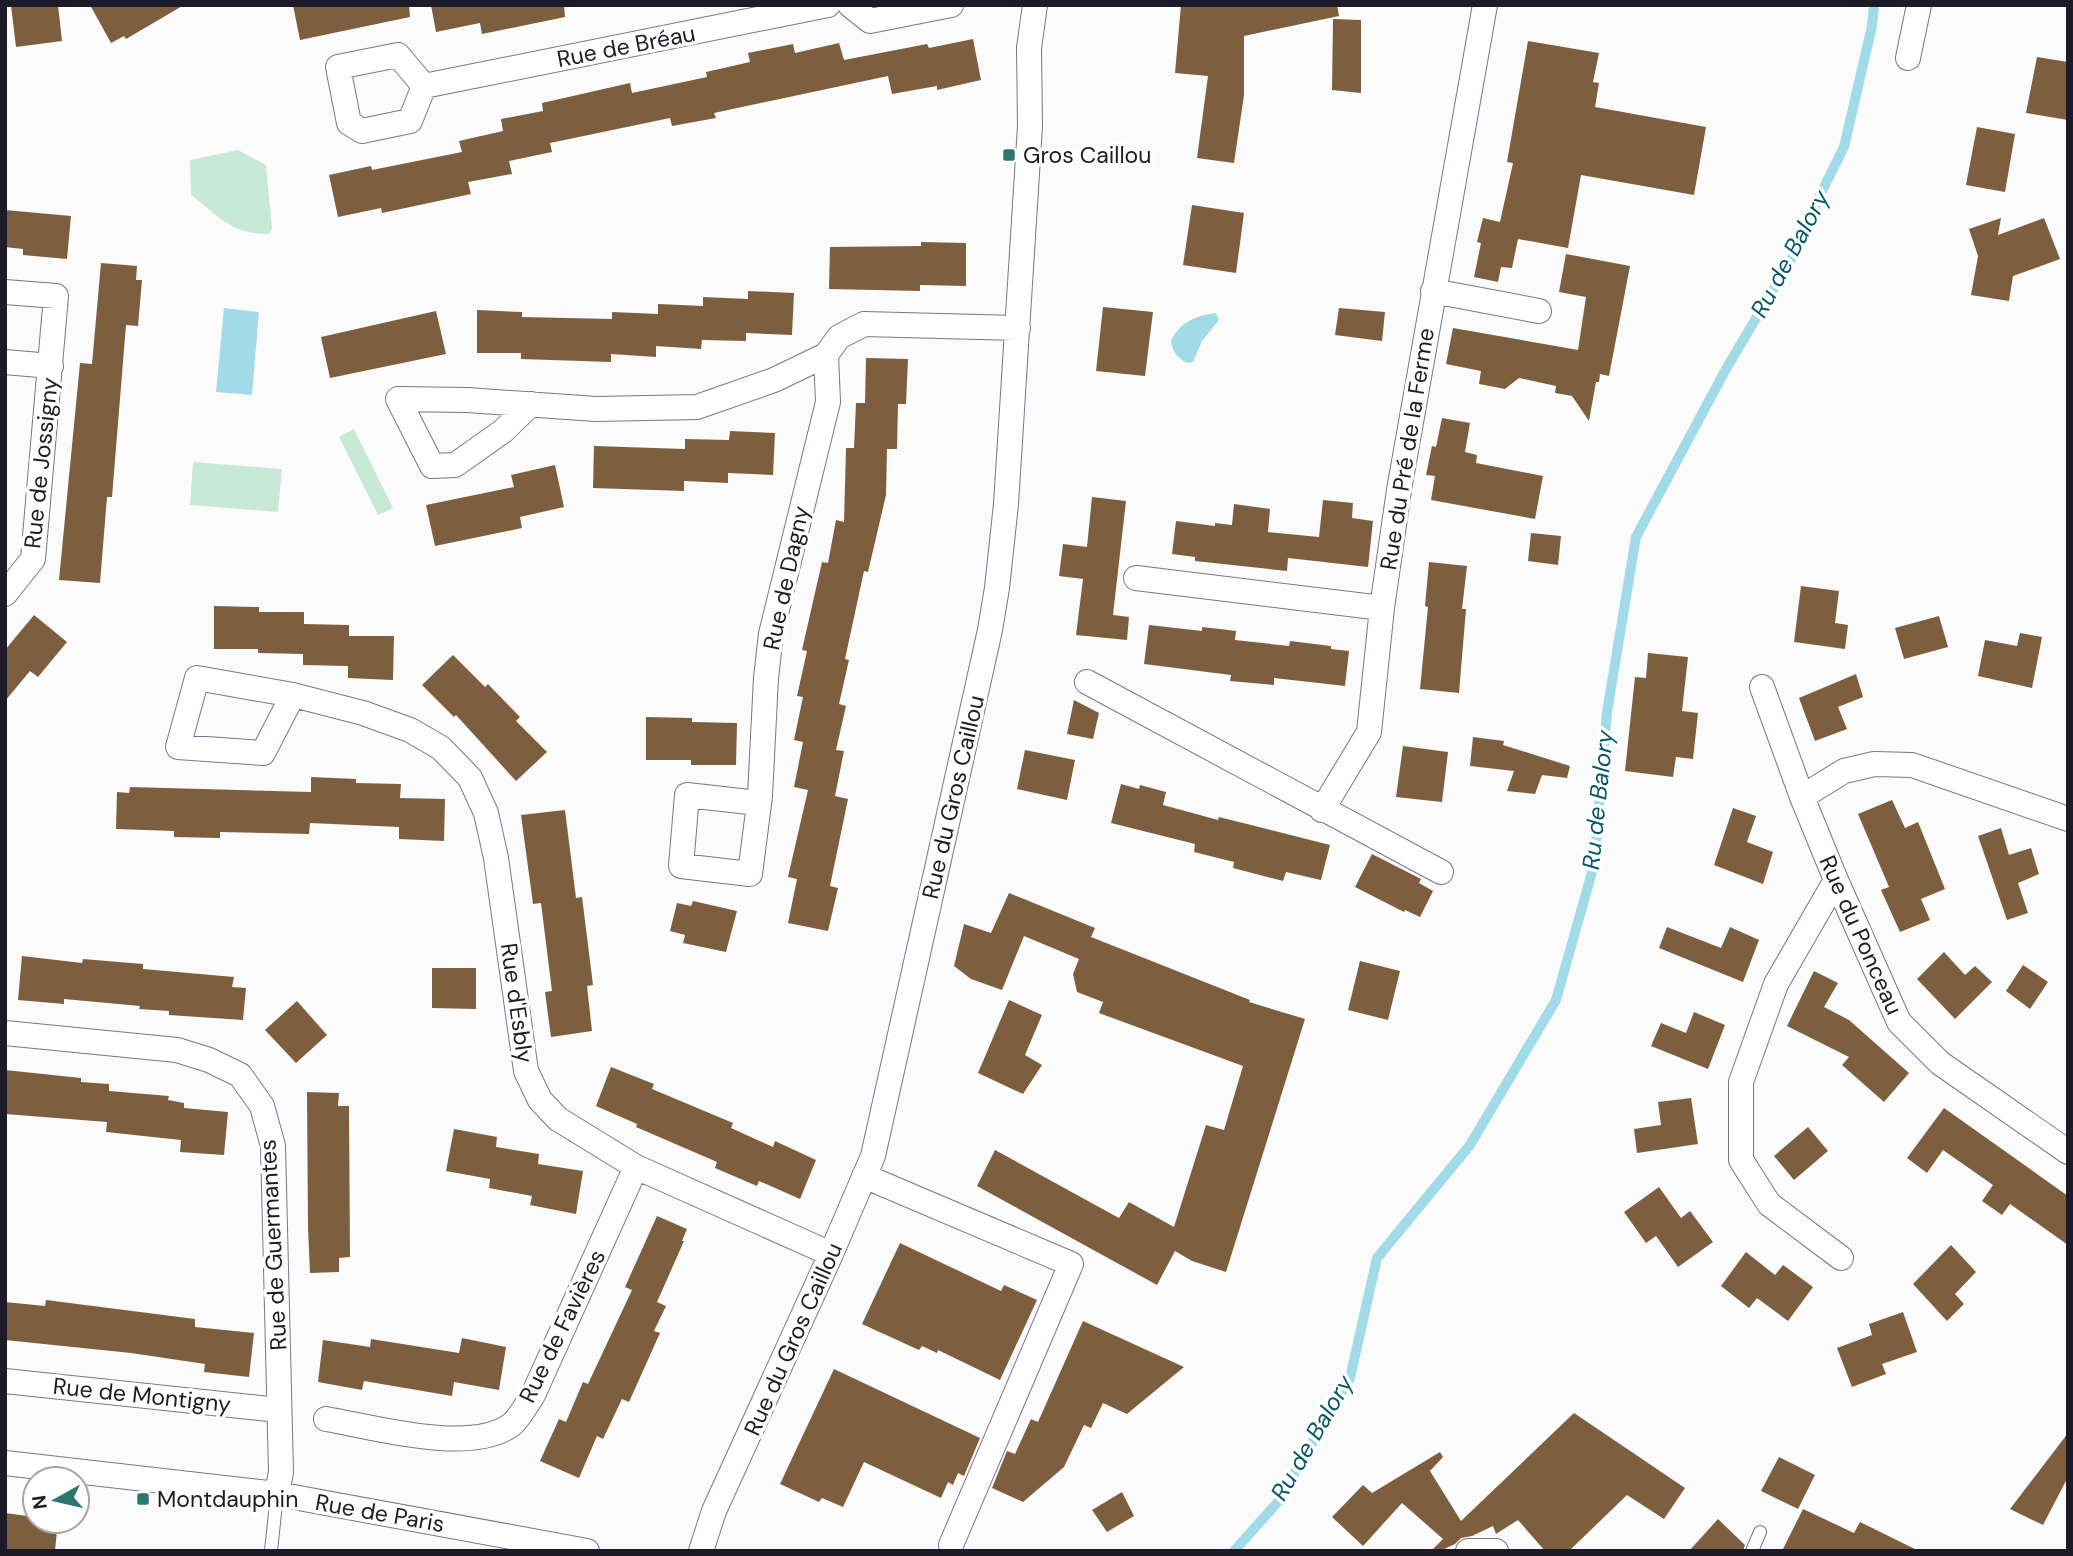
<svg xmlns="http://www.w3.org/2000/svg" width="2073" height="1556" font-family="'DM Sans',sans-serif">
  <rect width="100%" height="100%" fill="#fbfbfb"/>
  <!-- green -->
  <path fill="#c8e9d6" d="M238,150L266,165L272,229L269,234C230,234 220,217 191,195L190,160Z
    M354,429L393,508L378,515L339,437Z
    M193,462L282,469L278,512L190,505Z"/>
  <!-- water -->
  <path fill="#a2dbe8" d="M224,308L259,312L252,395L216,392Z
    M1216,313L1219,320L1202,341L1193,362L1187,363C1177,358 1173,352 1171,341C1179,322 1198,315 1216,313Z"/>
  <g fill="none" stroke-linecap="round" stroke-linejoin="round">
    <!-- stream -->
    <path stroke="#a2dbe8" stroke-width="10" d="M1234,1551L1277,1503L1350,1378L1377,1258L1470,1145L1556,1000L1594,865L1607,712L1636,537L1726,369L1803,239L1819,197L1844,147L1872,26L1874,5"/>
  </g>
  <!-- building -->
  <path fill="#7d5f3f" d="M11,5H58L62,41L16,47Z
    M90,5H184L126,39L124,36L111,43Z
    M293,5H409L410,17L300,40Z
    M431,5H564L565,17L482,34L480,23L436,32Z
    M1181,5H1337L1339,16L1244,36V95L1234,163L1197,158L1208,76L1175,73Z
    M1333,19L1361,20V93L1332,90Z
    M973,39L981,80L937,90V86L892,94L888,76L714,113L716,118L672,126L670,118L550,143L552,152L509,161L512,174L468,182L471,194L382,213L381,208L338,217L329,175L371,166L372,170L462,152L459,141L503,131L501,119L543,111L542,103L630,83L632,93L707,77L706,72L750,62L748,53L793,44L795,53L839,43L844,60L927,44L929,48Z
    M1528,41L1599,53L1593,82L1599,83L1595,107L1706,127L1694,195L1581,175L1568,248L1518,239L1512,268L1501,267L1498,282L1474,277L1481,243L1477,242L1483,218L1500,222L1513,163L1507,162Z
    M2037,57L2068,62V120L2026,113Z
    M1977,127L2015,134L2005,192L1966,185Z
    M1192,205L1244,213L1236,273L1183,265Z
    M5,210L71,216L67,259L23,255V249L5,247Z
    M2001,218L1998,235L2044,218L2060,259L2013,276L2009,301L1971,295L1978,256L1969,229Z
    M921,242L966,243V286L920,285V291L829,289L830,247L921,246Z
    M1566,254L1630,266L1609,376L1600,374L1599,382H1596L1589,421L1572,396L1555,393L1556,386L1519,378L1505,389L1479,384L1481,371L1446,364L1453,328L1578,350L1586,297L1559,292Z
    M101,263L137,266L136,280H142L138,326L126,325L112,497H107L100,583L59,580L80,363L92,364Z
    M748,291L794,293L792,335L746,333V341L702,340L701,349L656,346V357L611,354V362L521,359V353H477V310L522,312V317L612,319V312L658,314V304L703,306V297L748,299Z
    M1103,307L1153,312L1145,376L1096,371Z
    M1339,308L1385,312L1382,341L1335,335Z
    M436,311L446,354L330,378L321,337Z
    M866,358L908,359L906,404H898L897,449H887L886,495L868,572L864,571L845,659L849,660L839,704L846,706L836,750L844,751L835,796L848,799L830,886L838,888L828,931L788,923L797,879L788,877L808,790L794,787L803,742L794,740L803,697L797,696L807,651L802,650L822,562L828,563L836,520L844,522L846,448H854L856,403H865Z
    M1442,418L1470,423L1465,452L1477,455L1476,463L1543,476L1535,519L1431,500L1435,476L1426,475L1432,446L1436,447Z
    M730,431L775,433L773,475L728,473V483L684,481V491L593,488L594,446L685,449V439L729,440Z
    M555,465L564,507L520,517L522,528L435,546L426,505L514,487L511,475Z
    M1092,497L1126,501L1113,615L1129,617L1127,640L1076,635L1083,579L1059,576L1063,544L1087,547Z
    M1323,500L1353,503L1352,518L1373,521L1368,567L1288,558L1287,571L1195,561V557L1172,554L1176,521L1215,526V523L1232,525L1234,504L1270,509L1268,532L1319,537Z
    M1531,533L1561,536L1558,565L1528,561Z
    M1429,562L1467,566L1462,609H1466L1459,693L1420,689L1428,607L1425,606Z
    M1801,586L1839,591L1835,623L1848,625L1845,649L1794,642Z
    M214,606L259,607V612H304V624L349,625V636H394L393,680L348,678V666L303,665V654L258,653V649H214Z
    M34,615L67,642L38,677L30,671L5,701V650Z
    M1939,616L1948,647L1904,659L1895,628Z
    M1149,625L1202,631V627L1220,629L1236,631L1235,640L1289,646L1290,641L1331,646V649L1349,651L1345,686L1274,678V685L1230,681L1231,675L1144,664Z
    M2020,633L2042,637L2032,688L1978,676L1985,640L2017,646Z
    M1648,653L1688,657L1682,711L1698,713L1693,759L1676,757L1673,777L1625,771L1635,677L1646,678Z
    M453,655L485,687L488,684L520,717L516,721L547,752L516,781L456,715L454,717L422,685Z
    M1856,674L1863,697L1838,707L1847,729L1815,741L1799,698Z
    M1074,700L1099,713L1093,739L1067,734Z
    M646,717L692,718V722L737,723L736,765H691V760H646Z
    M1473,737L1504,741L1503,745L1570,766L1567,778L1542,775L1535,794L1507,791L1514,771L1470,766Z
    M1403,746L1448,752L1442,802L1396,797Z
    M1025,750L1075,760L1067,800L1017,789Z
    M311,777L356,779V783L401,784L400,798L445,799L444,841L399,839V827L310,823L309,834L220,832V838L174,837V831L116,829L117,792L129,793L130,787L311,792Z
    M1121,784L1139,789L1140,785L1166,792L1163,805L1218,820L1219,817L1330,845L1321,880L1286,872L1283,881L1233,868L1234,862L1194,852L1195,844L1111,823Z
    M1892,800L1905,828L1918,822L1945,889L1921,899L1930,920L1900,932L1881,890L1889,887L1858,814Z
    M1733,808L1756,816L1747,842L1773,852L1763,884L1714,865Z
    M565,810L576,898L582,897L593,985L587,986L592,1031L551,1037L545,992L552,991L541,903L533,904L521,815Z
    M2001,828L2009,855L2031,848L2039,874L2018,883L2028,913L2007,920L1978,836Z
    M1372,854L1421,879L1419,883L1433,891L1420,917L1405,910L1404,912L1355,887Z
    M1009,893L1095,928L1091,937L1250,1000L1249,1002L1305,1019L1226,1272L1192,1261L1175,1251L1157,1285L977,1186L995,1150L1119,1218L1129,1202L1174,1227L1206,1125L1224,1130L1243,1066L1099,1013L1103,1002L1077,992L1073,974L1079,959L1024,936L1002,990L971,979L954,966L964,924L991,933Z
    M693,901L737,911L726,952L683,943L685,935L670,931L677,903L691,906Z
    M1667,927L1721,948L1730,927L1759,940L1743,982L1659,948Z
    M1944,952L1965,975L1975,966L1992,982L1955,1019L1917,979Z
    M22,956L82,963L83,959L143,964V969L234,977L232,987L246,988L243,1020L169,1015V1011L139,1009L140,1006L64,999V1004L18,1000Z
    M1360,961L1400,971L1388,1020L1348,1010Z
    M2023,965L2048,982L2030,1009L2006,991Z
    M432,968H476V1009L432,1008Z
    M1814,971L1838,983L1824,1007L1849,1020L1909,1073L1884,1102L1842,1065L1849,1057L1787,1026Z
    M1009,1000L1042,1015L1025,1055L1042,1065L1023,1094L978,1073Z
    M297,1001L327,1035L296,1063L265,1030Z
    M1694,1012L1725,1025L1708,1069L1651,1046L1661,1023L1686,1033Z
    M611,1067L654,1084L652,1089L733,1123L731,1128L773,1147L775,1141L816,1160L800,1199L759,1181L757,1186L715,1168L717,1162L636,1127L637,1124L596,1106Z
    M5,1070L81,1078V1082L109,1084V1091L169,1096L168,1100L184,1103V1108L228,1112L224,1155L180,1152L181,1140L106,1132L107,1122L5,1114Z
    M307,1092L339,1093L338,1106H349L350,1257L339,1258V1272L310,1273L308,1227Z
    M1691,1098L1698,1144L1637,1153L1634,1129L1661,1125L1658,1102Z
    M1944,1108L2068,1196V1245L2010,1204L2002,1215L1982,1201L1993,1185L1943,1150L1927,1173L1907,1158Z
    M1808,1127L1828,1151L1794,1180L1774,1156Z
    M454,1129L497,1137L496,1147L539,1154L538,1164L583,1171L576,1214L530,1205L532,1196L489,1188L490,1179L446,1171Z
    M1659,1187L1681,1218L1690,1211L1713,1242L1678,1267L1656,1236L1646,1243L1624,1212Z
    M657,1216L687,1229L682,1241H684L657,1302L666,1306L654,1331L660,1333L629,1402L622,1399L603,1439L597,1436L579,1478L540,1461L559,1419L566,1422L583,1382L588,1384L632,1290L625,1287Z
    M900,1243L1001,1291L1004,1285L1037,1300L1000,1380L938,1350L937,1353L922,1346L919,1350L862,1324Z
    M1951,1245L1976,1272L1955,1294L1964,1304L1947,1321L1913,1284Z
    M1746,1252L1775,1275L1783,1265L1813,1287L1788,1321L1757,1298L1749,1308L1721,1286Z
    M46,1300L195,1319V1327L254,1333L249,1377L204,1372L205,1364L131,1353L5,1340V1302L45,1306Z
    M1903,1312L1917,1352L1882,1364L1886,1374L1852,1387L1837,1348L1872,1335L1869,1324Z
    M1083,1321L1184,1367L1127,1414L1103,1403L1091,1428L1084,1425L1064,1467L1023,1502L992,1488L1007,1451L1015,1454L1031,1419L1038,1422Z
    M462,1338L506,1347L499,1390L454,1382L452,1396L364,1381L362,1390L318,1382L323,1340L370,1347L371,1339L459,1353Z
    M834,1369L980,1438L964,1476L958,1473L953,1485L948,1482L941,1498L864,1462L843,1507L822,1498L819,1502L780,1484Z
    M1574,1413L1685,1488L1664,1519L1627,1495L1569,1551H1545L1518,1520L1496,1534L1493,1526L1472,1536L1461,1538L1455,1544L1440,1551H1431L1443,1539L1402,1503L1363,1546L1332,1517L1363,1485L1372,1493L1440,1452L1443,1457L1430,1471L1461,1521Z
    M2068,1433V1477L2043,1525L2010,1509Z
    M1779,1457L1815,1475L1798,1509L1761,1491Z
    M1122,1492L1134,1516L1107,1532L1092,1510Z
    M1803,1509L1854,1533L1860,1522L1919,1551H1782Z
    M5,1513L35,1517V1521H58L55,1551H5Z
    M1718,1519L1745,1545L1743,1551H1689Z"/>
  <g fill="none" stroke-linecap="round" stroke-linejoin="round">
    <!-- service casing -->
    <g stroke="#797491" stroke-width="14">
      <path id="service" d="M271,1551L277,1494
        M1752,1551L1760,1532"/>
    </g>
    <!-- minor casing -->
    <g stroke="#797491" stroke-width="26">
      <path id="minor" d="M850,5L870,21L951,5
        M398,55L424,86L410,121L362,131L349,123L338,67Z
        M1908,58L1919,5
        M424,86L828,5
        M1433,291L1539,311
        M5,292L56,296L33,559L5,594
        M5,362L51,366
        M531,404L503,431L455,465L432,466L398,399L467,400L596,409L697,407L774,380L826,355L839,337L864,324L1018,328
        M1136,578L1382,608
        M1087,682L1441,872
        M1762,687L1802,797L1836,880L1899,1022L1940,1063L2068,1152
        M293,695L263,753L178,747L197,678L293,695L363,713L410,730L441,748L470,778L486,813L496,858L526,1071L540,1100L558,1119L636,1167L831,1254
        M1802,797L1844,771L1874,764L1912,765L2068,819
        M758,803L687,795L681,866L750,874L760,796L766,678L771,634L828,402L826,355
        M1322,810L1369,732L1382,608L1399,490L1485,5
        M1836,880L1776,984L1741,1082V1160L1769,1204L1841,1258
        M5,1033L177,1050L209,1060L240,1075L262,1106L273,1146L281,1472L277,1494
        M864,1176L1071,1264L951,1545
        M5,1381L279,1410
        M326,1419C373,1427 470,1455 511,1425C519,1419 527,1404 533,1395L636,1167
        M5,1463L277,1494L587,1551
        M701,1551L714,1511L831,1254L873,1156L990,630L997,588L1006,504L1030,126L1029,48L1035,5
        M1468,1551H1496"/>
    </g>
    <!-- service -->
    <use href="#service" stroke="#fff" stroke-width="12"/>
    <!-- minor -->
    <use href="#minor" stroke="#fff" stroke-width="24"/>
  </g>
  <!-- markers -->
  <g fill="#2d756f" stroke="#fff" stroke-width="2.5">
    <rect x="1002" y="148" width="14" height="14" rx="3.5"/>
    <rect x="136" y="1492" width="14" height="14" rx="3.5"/>
  </g>
  <g text-anchor="middle" stroke-width="7" stroke-linejoin="round" paint-order="stroke">
    <!-- street labels -->
    <g font-size="23" fill="#1d1b27" stroke="#fff">
      <text transform="translate(626 46) rotate(-11)" y="8">Rue de Bréau</text>
      <text transform="translate(1407 449) rotate(-81)" y="8">Rue du Pré de la Ferme</text>
      <text transform="translate(41 463) rotate(-84)" y="8">Rue de Jossigny</text>
      <text transform="translate(786 578) rotate(-78)" y="8">Rue de Dagny</text>
      <text transform="translate(953 797) rotate(-77)" y="8">Rue du Gros Caillou</text>
      <text transform="translate(1861 935) rotate(66)" y="8">Rue du Ponceau</text>
      <text transform="translate(517 1003) rotate(82)" y="8">Rue d'Esbly</text>
      <text transform="translate(273 1245) rotate(-93)" y="8">Rue de Guermantes</text>
      <text transform="translate(562 1326) rotate(-64)" y="8">Rue de Favières</text>
      <text transform="translate(793 1339) rotate(-66)" y="8">Rue du Gros Caillou</text>
      <text transform="translate(142 1395) rotate(6)" y="8">Rue de Montigny</text>
      <text transform="translate(380 1513) rotate(10)" y="8">Rue de Paris</text>
    </g>
    <!-- poi labels -->
    <g font-size="23" fill="#1d1b27" stroke="#fff" text-anchor="start">
      <text x="1023" y="163">Gros Caillou</text>
      <text x="157" y="1507">Montdauphin</text>
    </g>
    <!-- water labels -->
    <g font-size="24" font-style="italic" fill="#045865" stroke="#fff">
      <text transform="translate(1790 254) rotate(-62)" y="8">Ru de Balory</text>
      <text transform="translate(1598 800) rotate(-84)" y="8">Ru de Balory</text>
      <text transform="translate(1312 1438) rotate(-60)" y="8">Ru de Balory</text>
    </g>
  </g>
  <!-- border -->
  <rect width="2073" height="1556" fill="none" stroke="#1d1b27" stroke-width="14"/>
  <!-- north arrow -->
  <g transform="translate(56 1500) rotate(262)"><circle r="33" fill="#ffffff" stroke="#a5a4a9" stroke-width="2"/>
  <path d="M0-5L12 26L0 18L-12 26Z" fill="#2d756f"/>
  <text y="-10" font-size="19" font-weight="bold" text-anchor="middle" fill="#1d1b27">N</text>
  </g>
</svg>
